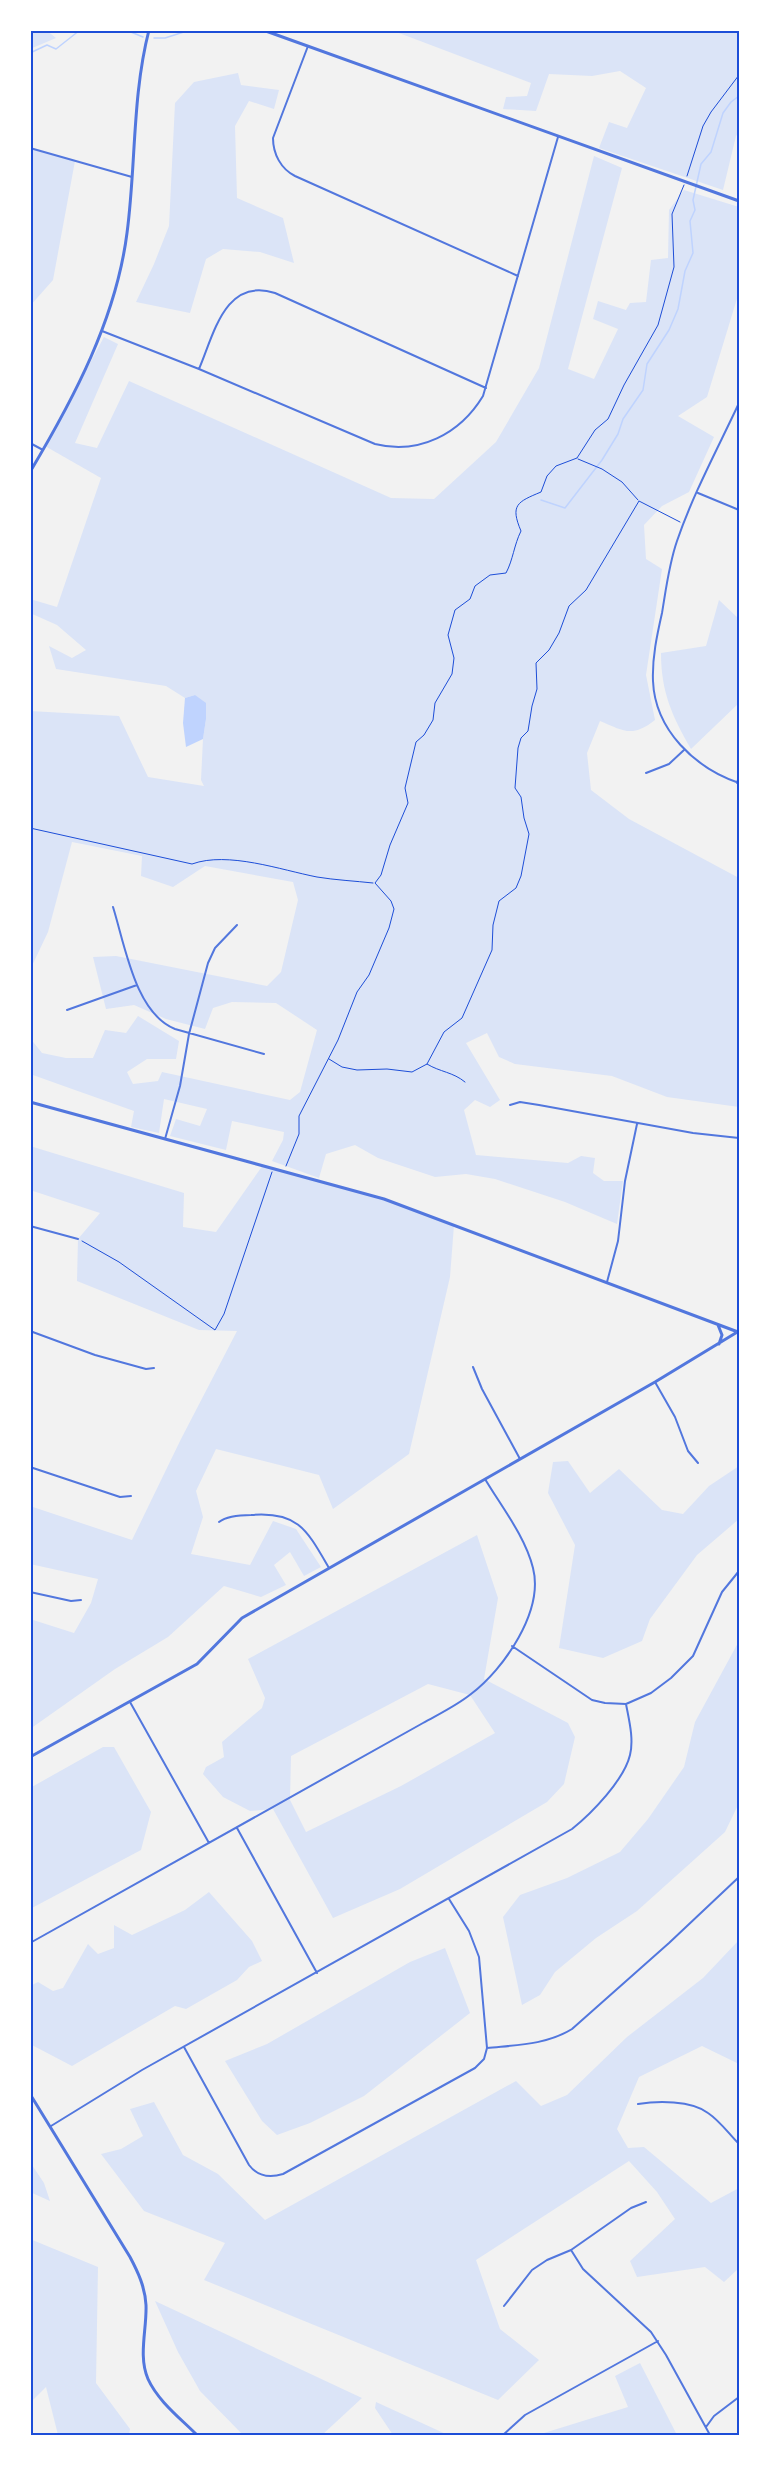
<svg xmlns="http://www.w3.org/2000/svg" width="769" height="2465" font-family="'Exo 2',sans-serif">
  <rect width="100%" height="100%" fill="#f2f2f2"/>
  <!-- green -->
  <path fill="#dbe4f7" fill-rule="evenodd" d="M30,30H46L56,38L30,49Z
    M391,30H739V132L736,136L723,190L599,148L609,122L627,128L646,88L620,71L592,76L549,74L536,111L503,109L506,97L527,96L531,83Z
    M238,73L241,85L279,90L274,109L249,101L235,126L237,198L283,218L294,263L260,252L223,249L206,259L190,313L136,302L154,264L169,226L175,103L194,82Z
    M30,148L75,161L53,280L30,306Z
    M594,156L622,168L568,369L594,379L618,329L593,319L598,301L626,310L630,303L646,302L651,260L668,258L669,210L684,190L739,207V292L707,397L678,416L714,437L689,492L662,506L644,525L646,559L662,569L646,675L655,720C632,738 624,731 600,721L587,753L591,790L629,819L739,878V1107L667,1097L612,1076L515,1064L499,1057L487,1033L466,1043L500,1100L490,1107L475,1100L464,1110L476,1155L568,1163L581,1156L595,1158L593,1173L604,1181H623L617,1224L565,1202L495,1179L466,1174L435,1177L378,1158L355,1145L326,1154L319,1178L272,1161L283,1140L284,1132L232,1121L226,1150L170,1136L176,1119L200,1126L207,1109L164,1099L159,1133L131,1127L134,1111L30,1074V1038L42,1053L66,1058H93L105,1030L126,1033L138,1016L179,1041L176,1059H147L127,1072L133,1084L158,1081L162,1072L290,1100L300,1092L317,1030L276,1003L232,1002L213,1008L205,1029L166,1019L134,1005L106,1009L93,957L116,956L267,986L281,972L298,900L293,882L205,866L173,887L141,876L142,856L72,842L48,932L30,970V711L119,716L148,777L204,786L201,780L203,739L206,719L195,695L185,698L166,686L56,669L49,646L72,658L86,650L57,625L30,613V599L57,607L101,478L45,446L104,337L118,344L75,443L97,448L129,381L391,498L434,499L496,442L539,368Z
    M719,600L739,619V703L691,749C672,716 661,692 661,653L706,646Z
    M30,1146L184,1193L183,1227L216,1232L263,1165L384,1199L454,1225L450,1277L409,1454L333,1509L319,1475L216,1449L196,1491L203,1517L191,1554L250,1565L273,1521L296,1529L321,1567L304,1576L290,1552L274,1565L286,1585L261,1597L224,1586L168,1637L115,1669L30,1729V1619L74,1633L91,1603L98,1579L30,1564V1506L132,1540L181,1439L237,1331L199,1330L77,1281L78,1239L100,1213L30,1190Z
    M568,1461L590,1493L619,1469L662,1510L683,1514L709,1486L739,1466V1519L697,1555L650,1619L642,1641L603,1658L559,1648L575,1545L548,1493L553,1462Z
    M477,1535L498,1598L484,1679L568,1723L575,1737L564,1784L547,1802L400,1889L333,1918L273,1809L250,1811L223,1797L203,1774L206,1767L224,1757L222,1742L262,1708L265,1698L248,1659ZM428,1684L470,1695L495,1733L401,1786L306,1832L290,1800L291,1756Z
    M739,1641V1803L725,1832L637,1911L596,1938L555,1972L540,1995L522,2005L503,1917L520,1895L567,1878L620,1852L648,1819L684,1767L695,1722Z
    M103,1747H114L151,1812L141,1850L30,1909V1788Z
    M209,1892L252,1941L262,1961L249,1967L237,1980L186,2009L175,2006L72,2066L30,2044V1986L38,1982L53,1991L63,1988L88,1944L98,1954L114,1948V1925L132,1935L185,1910Z
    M739,1940V2064L702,2046L639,2077L617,2129L628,2148L644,2147L711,2203L739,2188V2268L724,2282L705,2267L637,2277L630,2261L675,2219L657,2192L629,2161L476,2260L500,2329L539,2360L498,2400L204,2280L225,2243L144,2211L101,2154L121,2149L143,2136L130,2109L154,2102L183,2155L218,2174L265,2220L516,2081L541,2106L567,2095L627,2037L703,1978Z
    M445,1948L470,2013L364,2096L310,2123L277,2135L262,2121L225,2061L267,2044L410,1962Z
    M30,2162L44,2183L50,2201L30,2192Z
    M30,2239L98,2267L96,2383L130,2429L129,2435H58L46,2387L30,2403Z
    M155,2301L362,2398L322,2435H243L200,2391L178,2352Z
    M640,2363L677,2435H550L544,2433L628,2407L615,2376Z
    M376,2402L448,2435H393L375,2408Z"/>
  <!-- water -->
  <path fill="#bfd3fe" d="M195,695L206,703V719L203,739L186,747L183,723L185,698Z"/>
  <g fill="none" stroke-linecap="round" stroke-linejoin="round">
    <!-- stream -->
    <path stroke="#bfd3fe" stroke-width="1.5" d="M126,30L143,37
      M154,38H165L190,30
      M30,53L47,45L56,49L80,30
      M541,500L565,508L602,460L618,434L623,419L643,390L647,364L669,330L678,309L685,271L693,253L690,221L695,210L693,200L701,164L711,152L723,113L731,102L739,96"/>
    <!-- path -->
    <path stroke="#1d4ed8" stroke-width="1" d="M687,176L703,126L711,112L739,75
      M578,459L602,469L622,482L638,500
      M30,828L192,864C228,851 281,870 317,877C335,880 355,881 373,883
      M329,1059L342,1067L357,1070L387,1069L412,1072L427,1064C440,1072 453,1072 465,1082
      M427,1064L444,1032L462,1018L492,950L493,925L499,901L516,888L521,876L529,834L524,818L521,797L515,788L518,748L521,738L528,731L532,706L537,689L536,663L549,650L559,633L569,606L586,590L639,501L680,522
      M286,1166L299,1134V1116L338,1040L357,992L369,975L389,928L394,909L391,901L375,883L381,875L390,845L408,803L405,788L416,742L424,735L433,720L435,703L452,674L454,658L448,635L455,610L470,599L475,586L490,575L506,573C513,560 514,545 521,531C510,505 517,502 541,492L547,476L556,466L577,458L595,430L608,419L624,385L658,325L674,267L672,214L684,185
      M82,1241L119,1262L215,1330L224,1314L272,1172"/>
    <!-- minor -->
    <path stroke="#5277de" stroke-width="2" d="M308,46L273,138C273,154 281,169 295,176L518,276
      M30,148L132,177
      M102,331L199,369L375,444C419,455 460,434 483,396L558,137
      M199,369C214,334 225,277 275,293L486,388
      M739,403C718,448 693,494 677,541C669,564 666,589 662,613C657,635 652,658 653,681C655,730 695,768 739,783
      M30,443L43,450
      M698,493L739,510
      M646,773L669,764L684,750
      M737,783L739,776
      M113,907C125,945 135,1013 175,1029L264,1054
      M67,1010L137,985
      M510,1105L520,1102L539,1105L693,1133L739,1138
      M165,1139L180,1086L189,1034L208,963L215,948L237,925
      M30,1226L78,1239
      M607,1282L618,1241L625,1181L637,1124
      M30,1331L95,1355L146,1369L154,1368
      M473,1367L482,1389L520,1459
      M655,1382L675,1417L688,1451L698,1463
      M30,1467L120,1497L131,1496
      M219,1522C227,1516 240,1515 251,1515C298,1511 307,1530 329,1568
      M30,1592L71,1601L81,1600
      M512,1646L592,1700L605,1703L626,1704L651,1693L671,1678L693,1656L722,1592L739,1571
      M130,1702L209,1843
      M237,1828L317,1973
      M30,1943L423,1723C439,1714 456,1706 471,1694C504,1669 544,1611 533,1568C525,1536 501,1506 485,1479
      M184,2047L249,2165C258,2177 270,2178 283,2174L475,2068L484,2059L487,2048L479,1957L469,1931L449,1899
      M487,2048C516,2045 546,2045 572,2029L669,1943L739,1877
      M638,2104C657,2101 691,2100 708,2113C720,2121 729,2134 739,2144
      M51,2126L142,2070L572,1829C592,1813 624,1780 630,1755C634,1739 629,1720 626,1704
      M571,2250L583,2269L651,2332L666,2355L710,2435
      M504,2306L532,2270L547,2260L571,2250L631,2208L646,2202
      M706,2427L714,2416L739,2397
      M503,2435L525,2415L658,2341"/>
    <!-- tertiary -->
    <path stroke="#5277de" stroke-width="3" d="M263,30L739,201
      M30,472C74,398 116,319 127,233C136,166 132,96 149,30
      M30,1102L384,1199L738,1332
      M718,1325L722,1335L719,1344
      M30,1757L197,1664L242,1618L655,1382L739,1331
      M30,2094L130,2257C138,2272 145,2287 146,2305C147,2329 138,2356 148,2379C158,2401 180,2418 197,2435"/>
  </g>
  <!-- border -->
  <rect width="769" height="2465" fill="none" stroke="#ffffff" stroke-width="63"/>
  <rect x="32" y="32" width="706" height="2402" fill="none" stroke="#1d4ed8" stroke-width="2"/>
</svg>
